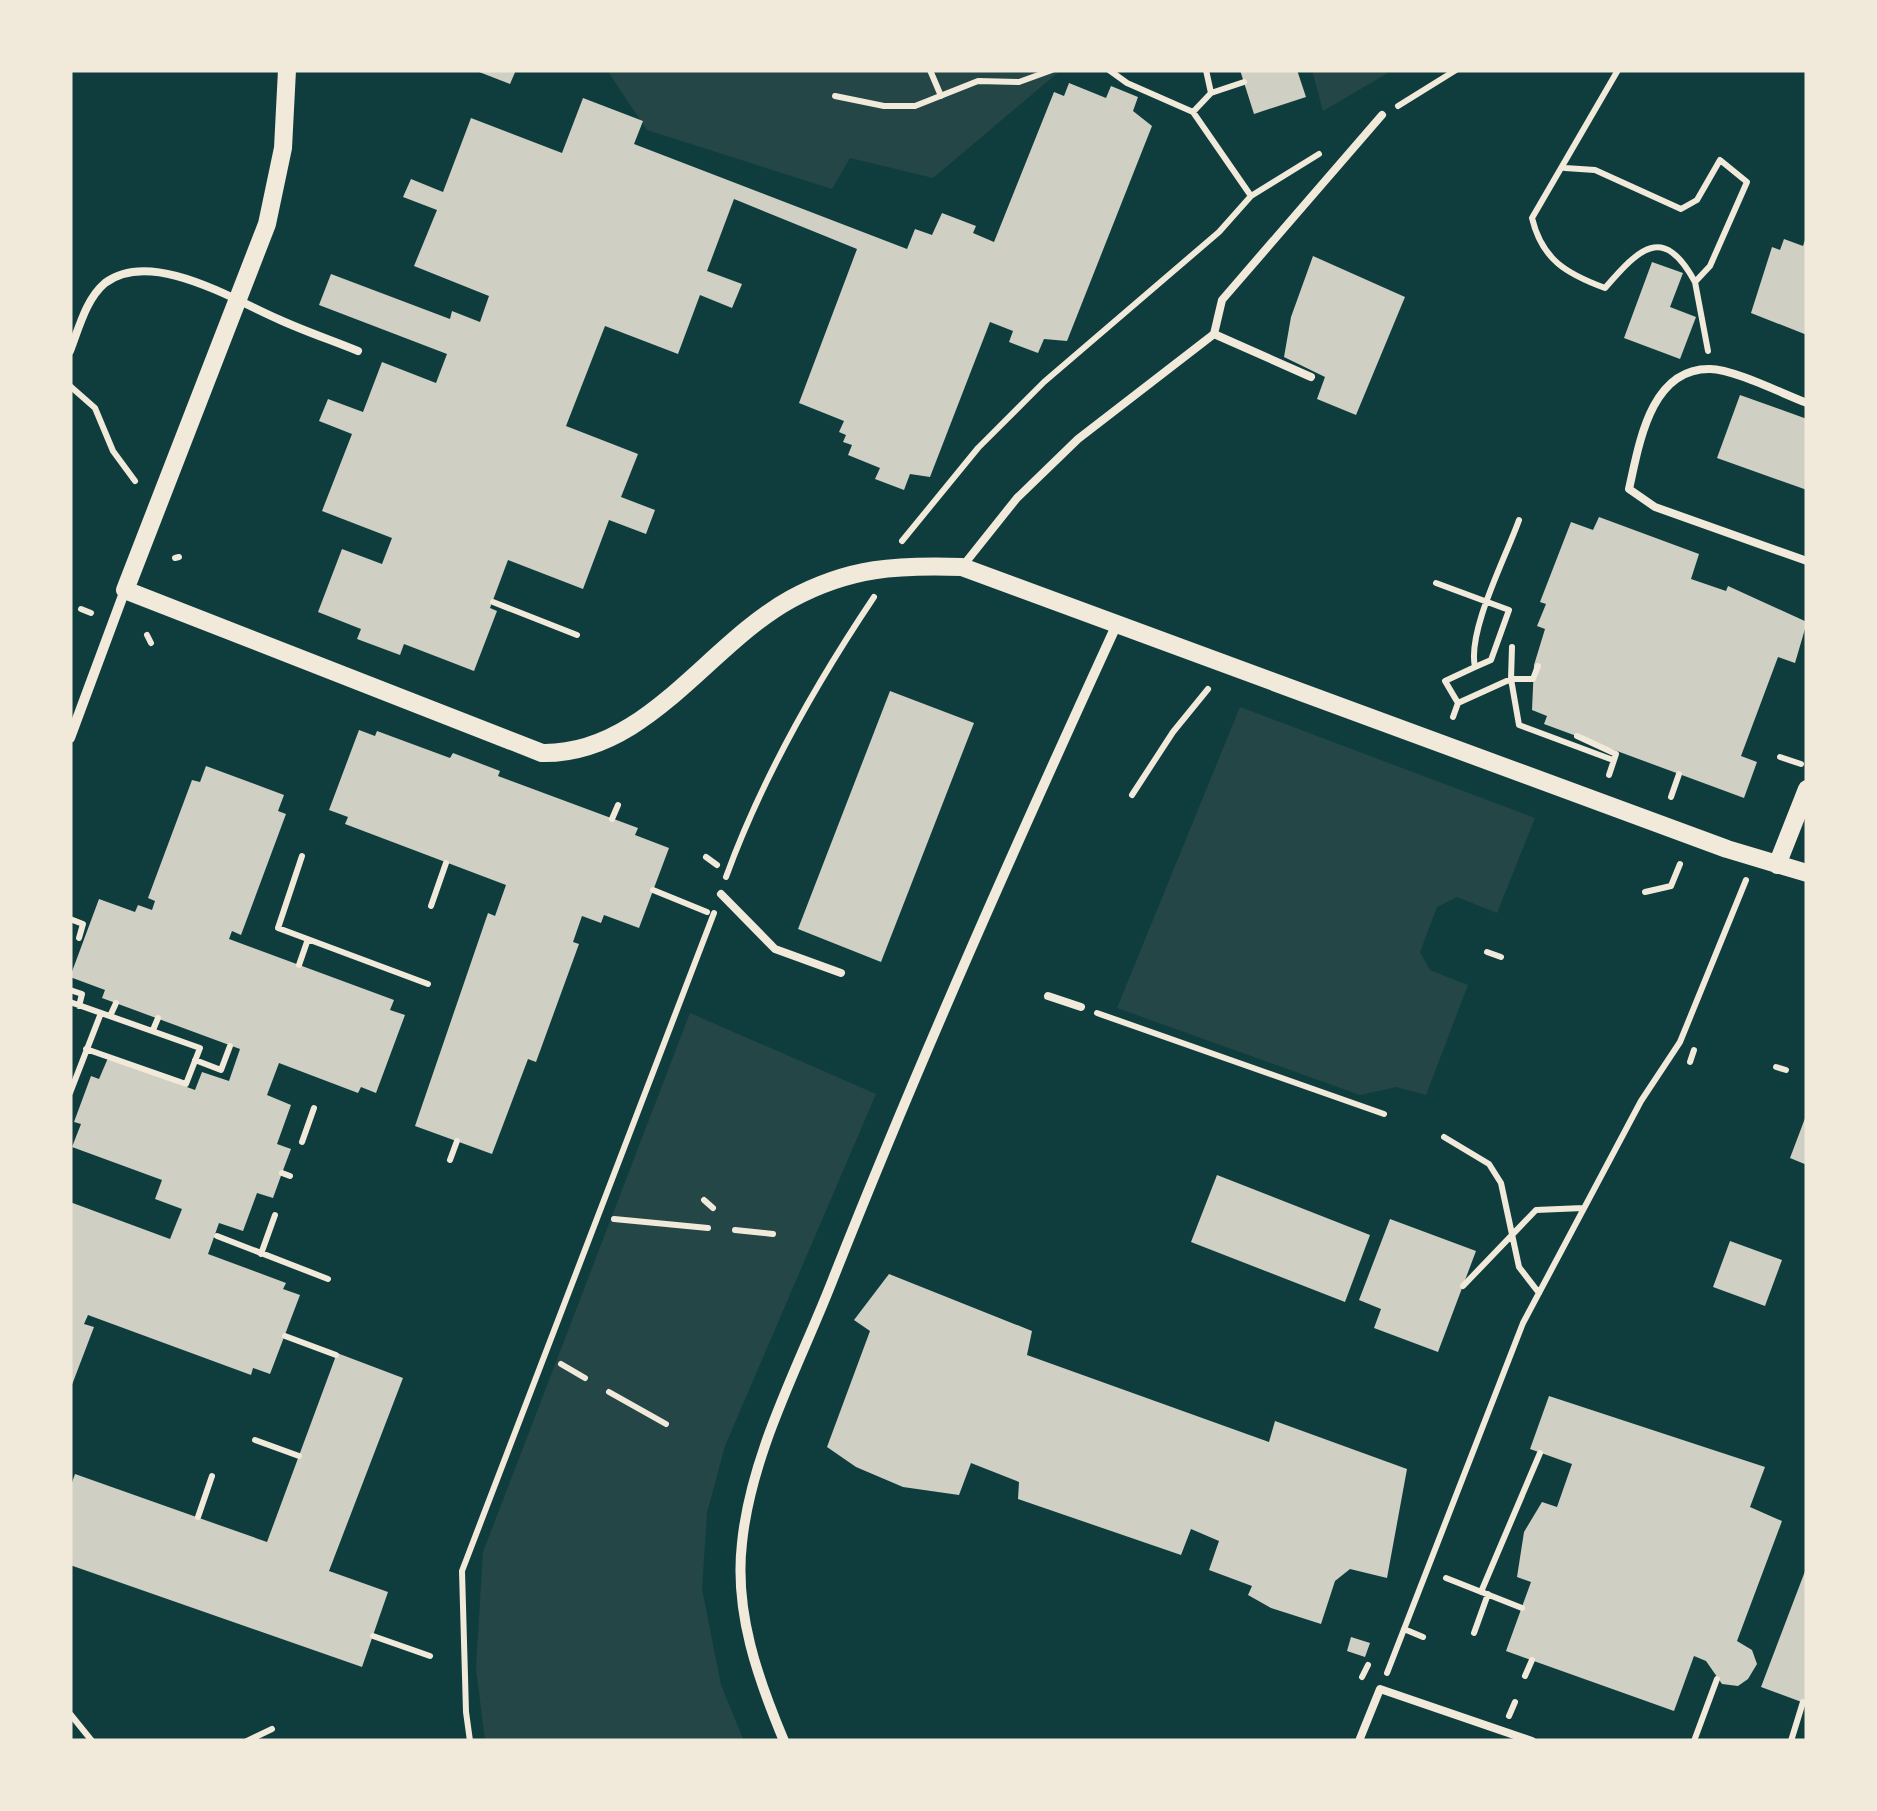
<svg xmlns="http://www.w3.org/2000/svg" width="1877" height="1811" font-family="Georgia,serif">
  <rect width="100%" height="100%" fill="#0f3d3e"/>
  <!-- green -->
  <path fill="#244646" d="M607,70H1061L933,178L850,158L832,189L647,130Z
    M1312,70H1393L1323,111Z
    M1240,707L1535,818L1497,913L1457,897L1437,907L1420,952L1430,970L1468,985L1426,1095L1396,1087L1360,1095L1117,1008Z
    M690,1013L876,1094L725,1446L707,1513L702,1589L721,1685L744,1741H485L476,1668L483,1552Z"/>
  <!-- building -->
  <path fill="#cfcfc3" d="M474,70H516L510,84Z
    M1240,70H1297L1306,97L1254,114Z
    M1069,83L1106,98L1111,86L1138,97L1133,111L1152,126L1067,341L1044,339L1038,353L1009,342L1013,331L990,322L930,477L910,474L904,490L875,479L880,468L848,455L852,445L843,442L846,435L839,432L844,421L799,403L857,249L734,199L707,271L742,284L732,308L700,295L678,354L605,326L566,426L638,454L621,497L655,510L646,534L609,520L583,589L508,560L490,608L497,611L474,671L404,644L400,655L357,639L361,629L318,612L342,549L382,564L392,538L322,511L352,434L319,421L328,399L363,412L382,362L436,383L447,354L319,305L331,274L450,319L452,311L480,322L489,296L414,266L437,210L403,197L411,179L443,192L471,118L562,153L583,98L643,121L634,144L907,249L915,229L932,235L942,213L976,226L973,233L994,242L1054,92L1064,96Z
    M1806,237H1807V335L1751,313L1772,247L1780,250L1784,239L1803,246Z
    M1313,256L1405,297L1356,415L1317,399L1325,377L1284,357L1291,317Z
    M1652,262L1683,273L1670,307L1696,317L1680,359L1624,338Z
    M1740,395L1807,419V490L1717,458Z
    M1599,517L1699,554L1691,579L1726,591L1728,586L1807,622L1795,663L1778,657L1741,756L1757,762L1744,798L1544,724L1547,716L1532,710L1534,665L1545,629L1537,626L1546,604L1540,602L1571,522L1593,530Z
    M890,691L974,723L881,962L798,929Z
    M359,730L375,736L377,731L450,758L453,753L500,771L498,776L638,828L635,835L669,848L639,928L604,915L601,923L582,916L573,942L579,944L536,1062L528,1059L492,1154L415,1126L488,913L495,916L506,885L345,824L348,817L329,810Z
    M206,766L284,795L278,811L286,814L241,935L232,931L229,939L394,1000L390,1010L405,1015L376,1093L361,1087L358,1093L279,1063L267,1095L291,1105L277,1144L291,1149L282,1173L273,1198L257,1193L243,1231L219,1223L208,1254L286,1283L283,1289L300,1295L270,1374L253,1368L251,1375L88,1315L84,1324L94,1327L70,1390V1202L170,1239L182,1209L155,1199L162,1180L72,1147L81,1124L74,1122L91,1076L99,1079L108,1058L195,1090L202,1072L229,1081L240,1049L102,998L105,990L70,977L99,899L135,912L138,905L152,910L155,901L148,898L192,780L200,782Z
    M1807,1113V1165L1790,1158Z
    M1217,1175L1370,1235L1345,1302L1191,1242Z
    M1390,1219L1476,1251L1438,1352L1374,1328L1381,1309L1359,1300Z
    M1730,1241L1782,1260L1765,1306L1713,1287Z
    M889,1274L1032,1331L1027,1355L1269,1442L1275,1421L1407,1469L1387,1578L1350,1569L1335,1581L1321,1624L1271,1608L1248,1595L1252,1586L1209,1570L1219,1541L1191,1529L1181,1555L1018,1499L1019,1482L971,1463L959,1495L903,1487L856,1467L827,1447L870,1331L854,1320Z
    M337,1353L403,1378L329,1571L388,1592L362,1667L70,1565V1488L75,1474L267,1542Z
    M1549,1396L1765,1467L1750,1507L1782,1521L1737,1641L1752,1650L1757,1664L1748,1679L1738,1686L1722,1684L1706,1661L1694,1656L1674,1711L1506,1651L1531,1582L1517,1577L1524,1532L1542,1502L1557,1507L1572,1464L1530,1449Z
    M1807,1566V1704L1761,1687Z
    M1351,1637L1370,1643L1365,1657L1347,1651Z"/>
  <g fill="none" stroke-linecap="round" stroke-linejoin="round">
    <!-- path -->
    <path stroke="#f1e9da" stroke-width="6" d="M930,70L941,96
      M1109,70L1127,83L1193,112L1251,196
      M1206,70L1211,93
      M1618,70L1532,218C1542,260 1567,274 1605,288C1639,249 1663,223 1695,282
      M835,96L884,106H915L978,81L1019,82L1052,70
      M1398,106L1456,70
      M1193,112L1211,93L1244,82
      M1565,168L1595,170L1681,209L1697,200L1720,160L1747,182L1710,266L1695,282L1708,351
      M70,386L95,408L113,451L135,481
      M902,541L978,448L1044,382L1219,232L1251,196L1319,154
      M175,558L179,557
      M1436,583L1509,610L1491,660L1475,667C1467,631 1506,557 1519,520
      M493,602L577,635
      M81,609L91,613
      M147,635L151,643
      M1512,647L1511,679L1519,725L1613,760
      M1458,703L1511,679H1533L1538,666
      M1453,717L1458,703L1445,681L1475,667
      M1577,736L1616,754L1609,775
      M1780,757L1801,764
      M1132,795L1173,732L1208,689
      M1671,797L1679,774
      M612,819L618,805
      M302,856L278,928L428,984
      M706,857L717,865
      M726,877C762,778 815,685 874,597
      M653,890L707,912
      M1645,892L1671,886L1680,864
      M431,906L446,863
      M70,919L83,924L79,938
      M1487,952L1501,957
      M299,965L308,939
      M70,990L82,994L79,1006
      M70,1002L200,1048L186,1084L86,1049
      M1097,1013L1384,1114
      M111,1014L116,1003
      M153,1030L158,1018
      M195,1060L221,1070L230,1046
      M1690,1062L1694,1050
      M1776,1067L1786,1070
      M70,1093L101,1013
      M1444,1137L1489,1164L1501,1183L1519,1267L1539,1293
      M302,1142L314,1108
      M450,1160L457,1141
      M282,1173L290,1176
      M704,1200L713,1208
      M614,1219L708,1228
      M735,1230L773,1234
      M217,1236L328,1279
      M261,1254L275,1215
      M1463,1286L1536,1210L1583,1208
      M285,1336L336,1355
      M561,1364L585,1378
      M609,1392L666,1424
      M255,1440L299,1456
      M198,1517L212,1476
      M1446,1578L1522,1608
      M1481,1592L1540,1453
      M1404,1629L1423,1637
      M1474,1633L1488,1594
      M373,1636L430,1656
      M1387,1673L1523,1323L1641,1101L1680,1042L1746,880
      M1525,1676L1532,1660
      M1362,1677L1368,1665
      M71,1715L92,1741
      M1509,1716L1515,1702
      M247,1741L272,1729
      M470,1741L466,1712L462,1571L714,913
      M1694,1741L1717,1679
      M1791,1741L1803,1702"/>
    <!-- service -->
    <path stroke="#f1e9da" stroke-width="8" d="M1214,334L1311,377
      M70,351C79,328 86,299 105,283C151,248 234,300 278,319C304,331 331,340 358,351
      M1807,403C1783,394 1733,369 1710,369C1650,368 1639,445 1629,489L1655,507L1807,561
      M962,567L1017,498L1078,439L1214,334L1222,300L1382,115
      M721,894L775,949L841,973
      M1048,996L1081,1007
      M1359,1741L1380,1689L1532,1741"/>
    <!-- minor -->
    <path stroke="#f1e9da" stroke-width="10" d="M70,738L125,590
      M784,1741C758,1679 734,1612 742,1543C751,1453 800,1364 833,1279C920,1059 1017,842 1116,626"/>
    <!-- tertiary -->
    <path stroke="#f1e9da" stroke-width="18" d="M287,70L283,148L267,224L125,590L542,753C646,755 707,645 791,599C850,567 897,565 962,567L1727,849L1807,873
      M1777,865L1807,789"/>
  </g>
  <!-- border -->
  <rect width="1877" height="1811" fill="none" stroke="#f1e9da" stroke-width="145"/>
</svg>
